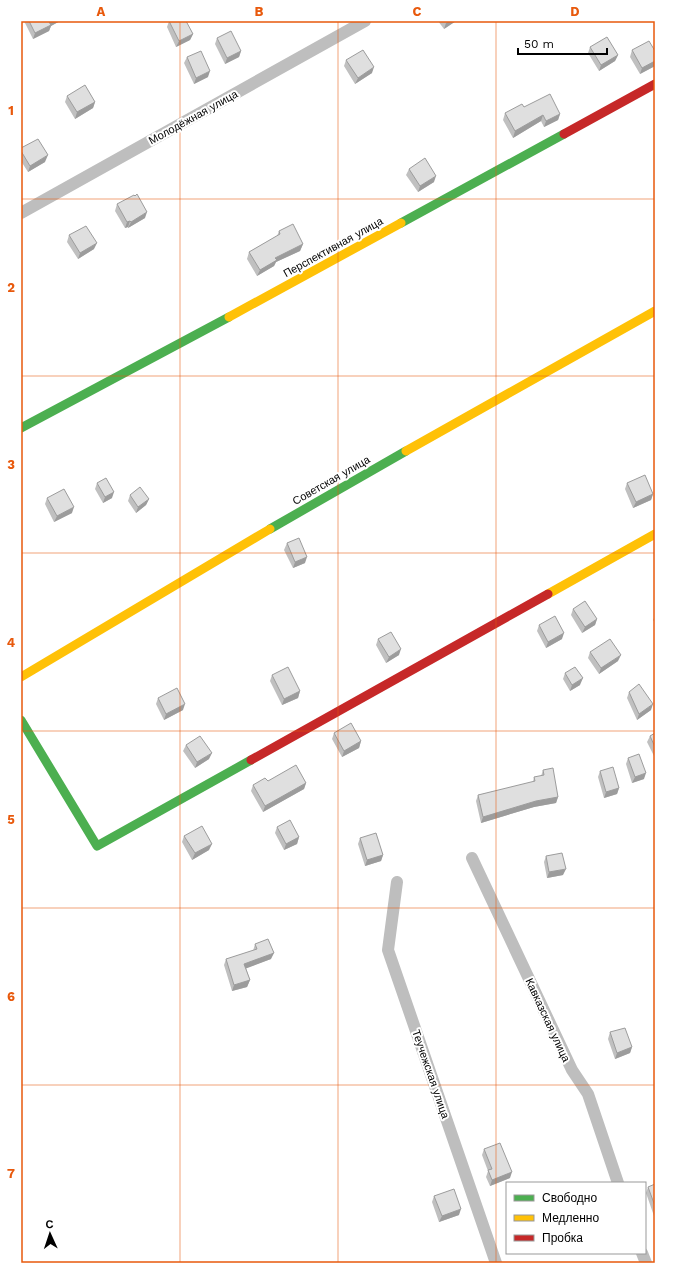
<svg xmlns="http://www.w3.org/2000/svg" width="676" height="1284" font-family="'Work Sans',sans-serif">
  <rect width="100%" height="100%" fill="#fff"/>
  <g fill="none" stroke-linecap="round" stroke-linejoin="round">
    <!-- street -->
    <path stroke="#bebebe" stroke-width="12" d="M21,213L365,21
      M472,858L572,1070L588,1094L618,1183
      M397,882L388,950L496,1263
      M642,1253L646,1263"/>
    <!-- fast -->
    <path stroke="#4caf50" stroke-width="9" d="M401,223L564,134
      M21,428L229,317
      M270,529L406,451
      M21,720L97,846L251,760"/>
    <!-- slow -->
    <path stroke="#ffc107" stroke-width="9" d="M229,317L401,223
      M406,451L655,311
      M548,594L655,534
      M21,677L270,529"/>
    <!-- jam -->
    <path stroke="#c62828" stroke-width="9" d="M564,134L655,84
      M251,760L548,594"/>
  </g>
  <!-- wall -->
  <path fill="#c0c0c0" d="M24,21H60L51,26L49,31L33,39Z
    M169,21L193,34L190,40L176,47L167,27Z
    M438,21H456L444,29Z
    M217,38L241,51L239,57L225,64L215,44Z
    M590,47L618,55L615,61L599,71L588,53Z
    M632,50L655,51V66L640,74L630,57Z
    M187,57L208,77L194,84L184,63Z
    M346,60L372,73L355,84L344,66Z
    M67,96L95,102L93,108L75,119L65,102Z
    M524,107L560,114L558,120L544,127L541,121L513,138L503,120L505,113Z
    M21,148L45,162L28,172L21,161Z
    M409,169L434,182L418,192L406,175Z
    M117,204L145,218L128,228V227L125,228L115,211Z
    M279,231L303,244L300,251L276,262L274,266L257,276L247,259L249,252L277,236Z
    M69,235L94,249L78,259L67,242Z
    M97,483L112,498L103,503L95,489Z
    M627,483L653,494L651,500L633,508L625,489Z
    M130,495L149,499L146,505L136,513L128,501Z
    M47,498L72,513L54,522L45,504Z
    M287,543L305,563L293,568L284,550Z
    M573,609L597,619L595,625L582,633L571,615Z
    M655,616V623L653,620Z
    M539,625L562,639L546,648L537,631Z
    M378,639L399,655L386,663L376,645Z
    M590,652L618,661L599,674L588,658Z
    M565,673L580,685L570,691L563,679Z
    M272,675L300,691L298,698L282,705L270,681Z
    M629,692L651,710L637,720L627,698Z
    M158,698L183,710L164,720L156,704Z
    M334,733L361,741L359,748L342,757L332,739Z
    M655,733V758L647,742L650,736Z
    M186,745L209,759L195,768L183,751Z
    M628,758L644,779L632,783L626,764Z
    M543,770L558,797L556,803L534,807L481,823L476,801L478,795L533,782L534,777L541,776Z
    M600,771L619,788L617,794L604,798L598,777Z
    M268,781L306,783L304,789L263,812L251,791L253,785Z
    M277,827L299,837L297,844L284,850L275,833Z
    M184,836L209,850L192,860L182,842Z
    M360,838L383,855L381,861L365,866L358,844Z
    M546,856L563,875L547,878L544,862Z
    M255,944L271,959L246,968L250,980L247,987L232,991L224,965L226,959L253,951Z
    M610,1032L632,1047L630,1053L615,1059L608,1039Z
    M484,1149L510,1178L490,1186L486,1177L488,1171L482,1155Z
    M655,1184V1216H654L646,1193L648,1187Z
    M434,1196L459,1215L439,1222L432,1202Z"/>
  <!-- shaded-wall -->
  <path fill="#9c9c9c" d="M51,21H60L51,26L49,31L33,39L35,33Z
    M449,21H456L444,29L446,23Z
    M193,34L190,40L176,47L179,41Z
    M241,51L239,57L225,64L227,58Z
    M618,55L615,61L599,71L601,65Z
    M655,61V66L640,74L642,68Z
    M374,67L372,73L355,84L358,78Z
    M210,71L208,77L194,84L196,78Z
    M95,102L93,108L75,119L77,112Z
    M560,114L558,120L544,127L546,121Z
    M543,115L541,121L513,138L515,131Z
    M48,155L45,162L28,172L30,166Z
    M436,176L434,182L418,192L420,186Z
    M147,212L145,218L128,228L131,222Z
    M130,221L128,227L125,228L127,222Z
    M97,243L94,249L78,259L80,253Z
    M303,244L300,251L276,262L274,266L257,276L260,270L275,258Z
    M114,492L112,498L103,503L105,497Z
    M653,494L651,500L633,508L636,502Z
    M149,499L146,505L136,513L138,507Z
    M74,507L72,513L54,522L57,516Z
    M307,557L305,563L293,568L295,562Z
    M597,619L595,625L582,633L585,627Z
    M564,633L562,639L546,648L548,642Z
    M401,649L399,655L386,663L389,657Z
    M621,655L618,661L599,674L601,668Z
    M583,678L580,685L570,691L572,685Z
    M300,691L298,698L282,705L284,699Z
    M185,704L183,710L164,720L166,714Z
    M653,704L651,710L637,720L639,714Z
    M361,741L359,748L342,757L344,751Z
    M212,753L209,759L195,768L197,762Z
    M646,773L644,779L632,783L635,777Z
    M306,783L304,789L263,812L265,806Z
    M619,788L617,794L604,798L606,792Z
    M558,797L556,803L534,807L481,823L483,817L536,801Z
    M299,837L297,844L284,850L286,844Z
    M212,844L209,850L192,860L195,853Z
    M383,855L381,861L365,866L367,860Z
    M566,869L563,875L547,878L549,872Z
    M274,953L271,959L242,970L244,964Z
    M250,980L247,987L232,991L234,985Z
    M632,1047L630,1053L615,1059L617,1053Z
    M512,1172L510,1178L490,1186L492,1180Z
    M461,1209L459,1215L439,1222L442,1216Z"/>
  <!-- building -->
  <path fill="#dfdfdf" stroke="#9c9c9c" d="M29,21H51L49,22L51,25L35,33Z
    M169,21H186L193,34L179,41Z
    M231,31L241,51L227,58L217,38Z
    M607,37L618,55L601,65L590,47Z
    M649,41L655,51V61L642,68L632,50Z
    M363,50L374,67L358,78L346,60Z
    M201,51L210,71L196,78L187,57Z
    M85,85L95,102L77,112L67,96Z
    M550,94L560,114L546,121L543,115L515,131L505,113L522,104L524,107Z
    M38,139L48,155L30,166L21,151V148Z
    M425,158L436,176L420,186L409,169Z
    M137,194L147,212L131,222L130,221L127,222L117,204L134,195L135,196Z
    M293,224L303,244L275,258L277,260L260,270L249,252L280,234L279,231Z
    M86,226L97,243L80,253L69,235Z
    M645,475L653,494L636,502L627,483Z
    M106,478L114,492L105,497L97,483Z
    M140,487L149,499L138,507L130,495Z
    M64,489L74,507L57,516L47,498Z
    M299,538L307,557L295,562L287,543Z
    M585,601L597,619L585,627L573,609Z
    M555,616L564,633L548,642L539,625Z
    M391,632L401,649L389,657L378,639Z
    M610,639L621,655L601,668L590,652Z
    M288,667L300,691L284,699L272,675Z
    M575,667L583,678L572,685L565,673Z
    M639,684L653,704L639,714L629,692Z
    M177,688L185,704L166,714L158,698Z
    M351,723L361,741L344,751L334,733Z
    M655,733V747L650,736Z
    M200,736L212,753L197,762L186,745Z
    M639,754L646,773L635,777L628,758Z
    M296,765L306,783L265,806L253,785L265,778L268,781Z
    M613,767L619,788L606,792L600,771Z
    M553,768L558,797L536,801L483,817L478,795L535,781L534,777L544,775L543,770Z
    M290,820L299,837L286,844L277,827Z
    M202,826L212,844L195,853L184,836Z
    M376,833L383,855L367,860L360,838Z
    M562,853L566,869L549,872L546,856Z
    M268,939L274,953L244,964L250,980L234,985L226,959L257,949L255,944Z
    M625,1028L632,1047L617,1053L610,1032Z
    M500,1143L512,1172L492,1180L488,1170L492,1169L484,1149Z
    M655,1184V1206L648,1187Z
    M454,1189L461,1209L442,1216L434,1196Z"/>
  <!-- grid -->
  <path fill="none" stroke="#e8590c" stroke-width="1" stroke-opacity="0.55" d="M180,21V1263M338,21V1263M496,21V1263M21,199H655M21,376H655M21,553H655M21,731H655M21,908H655M21,1085H655"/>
  <g text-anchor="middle" stroke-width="4" stroke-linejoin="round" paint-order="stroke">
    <!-- street labels -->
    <g font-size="11" fill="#000" stroke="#fff">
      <text transform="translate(193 117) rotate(-29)" y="4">Молодёжная улица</text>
      <text transform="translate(333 247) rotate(-29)" y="4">Перспективная улица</text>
      <text transform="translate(331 480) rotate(-30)" y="4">Советская улица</text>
      <text transform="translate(548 1020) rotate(65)" y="4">Кавказская улица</text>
      <text transform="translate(431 1074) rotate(71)" y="4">Теучежская улица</text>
    </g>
  </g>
  <!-- border -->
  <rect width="676" height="1284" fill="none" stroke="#ffffff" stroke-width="44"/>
  <!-- legend -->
  <rect x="506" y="1182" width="140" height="72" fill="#ffffff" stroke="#999999"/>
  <rect x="514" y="1195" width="20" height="6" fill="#4caf50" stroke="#999999"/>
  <text x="542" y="1202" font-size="12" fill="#000000">Свободно</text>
  <rect x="514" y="1215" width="20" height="6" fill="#ffc107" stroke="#999999"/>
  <text x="542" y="1222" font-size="12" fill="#000000">Медленно</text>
  <rect x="514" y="1235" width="20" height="6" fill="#c62828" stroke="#999999"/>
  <text x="542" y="1242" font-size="12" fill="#000000">Пробка</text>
  <!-- north arrow -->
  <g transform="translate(50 1234) rotate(357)" stroke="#ffffff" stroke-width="3" paint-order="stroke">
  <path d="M0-3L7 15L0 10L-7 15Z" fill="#000000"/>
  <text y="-6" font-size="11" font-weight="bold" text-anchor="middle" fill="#000000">С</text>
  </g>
  <!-- scale -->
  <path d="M518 48v6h89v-6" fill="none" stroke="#000000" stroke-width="2"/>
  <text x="524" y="48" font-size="12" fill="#000000" stroke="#ffffff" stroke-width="3" paint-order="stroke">50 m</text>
  <rect x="22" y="22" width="632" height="1240" fill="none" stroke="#e8590c" stroke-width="1.5"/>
  <g font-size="13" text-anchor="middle" font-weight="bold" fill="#e8590c">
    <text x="101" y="16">A</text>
    <text x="259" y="16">B</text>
    <text x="417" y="16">C</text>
    <text x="575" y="16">D</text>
    <text x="11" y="115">1</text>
    <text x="11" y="292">2</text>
    <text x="11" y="469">3</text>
    <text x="11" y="647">4</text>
    <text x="11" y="824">5</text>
    <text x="11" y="1001">6</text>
    <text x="11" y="1178">7</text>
  </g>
</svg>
